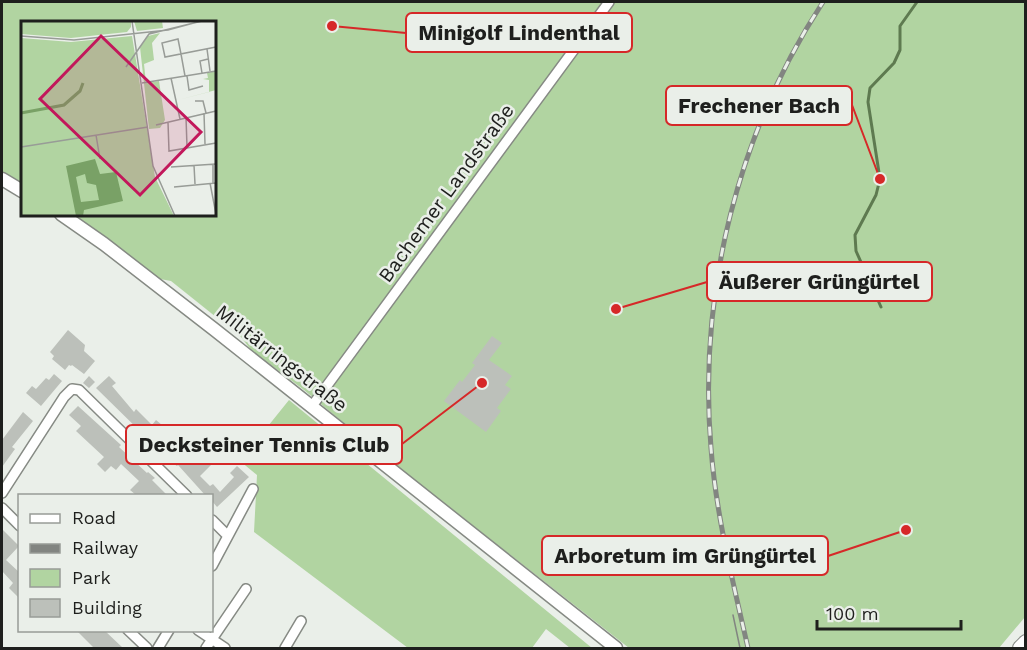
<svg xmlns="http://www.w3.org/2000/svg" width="1027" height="650" font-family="'Work Sans',sans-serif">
  <rect width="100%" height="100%" fill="#eaefe9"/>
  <!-- green -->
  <path fill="#b1d4a1" d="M2,2H1025V617L999,648H629L369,444L304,390L251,350L241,337L171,281L160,279L72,215L214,214V22H22V184L2,172Z
    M289,400L592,648H570L546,629L532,648H408L254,532L257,475L240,461Z"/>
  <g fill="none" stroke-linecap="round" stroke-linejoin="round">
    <!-- stream -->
    <path stroke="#5e7a50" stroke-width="3" d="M881,307L856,251L855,235L876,195L880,179L868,102L870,88L894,63L900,50V26L917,2"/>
  </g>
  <!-- building -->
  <path fill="#bcc0ba" d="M68,330L85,345L84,351L95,361L84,374L72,365L71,366L69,365L65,370L52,359L54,356L50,352Z
    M492,336L502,343L489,360L512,376L505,385L511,389L497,408L501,411L486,432L444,401L460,380L462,382L475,365L472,363Z
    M54,374L62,381L41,406L26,393L32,386L36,389L46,378L49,380Z
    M89,376L95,382L89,388L83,383Z
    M109,376L116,383L112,386L134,412L136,409L152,425L156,420L162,425L148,439L96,388Z
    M78,406L121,445L119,447L147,473L148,472L155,478L152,480L167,495H136L130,490L139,481L121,464L116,470L111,466L105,472L97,464L104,457L76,431L81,426L69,415Z
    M23,412L33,421L12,447L15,449L2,467V440Z
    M181,439L187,445L184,449L199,464L205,459L211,465L200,476L210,486L213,484L220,492L234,477L230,473L237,466L249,477L217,507L212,501V495H205L178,465L177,466L171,462L159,449L167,441L173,447Z
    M2,529L19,546L6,560L20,573V599L9,588L13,583L2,571Z
    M76,630H104L123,648H94Z"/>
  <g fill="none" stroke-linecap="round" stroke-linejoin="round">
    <!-- street casing -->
    <g stroke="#868a84" stroke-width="12">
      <path id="street" d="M312,406L609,2
        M2,493L64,397L72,389L79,390L187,496
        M2,508L20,526
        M212,520L228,536
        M212,566L253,489
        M128,630L147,648
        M198,630L225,648
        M158,648L169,630
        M206,648L246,589
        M285,648L301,621"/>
    </g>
    <!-- secondary casing -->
    <g stroke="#868a84" stroke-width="15">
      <path id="secondary" d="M2,179L22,191
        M61,214L104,244L215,330L616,648"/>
    </g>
    <!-- primary casing -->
    <g stroke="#868a84" stroke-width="16">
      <path id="primary" d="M1020,648L1026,642"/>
    </g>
    <!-- street -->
    <use href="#street" stroke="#fff" stroke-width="9"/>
    <!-- secondary -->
    <use href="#secondary" stroke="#fff" stroke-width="12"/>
    <!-- primary -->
    <use href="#primary" stroke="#fff" stroke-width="14"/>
    <!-- tram -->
    <path stroke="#828581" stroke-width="1.5" d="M733,615L740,648"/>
    <!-- rail casing -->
    <g stroke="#828581" stroke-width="5">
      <path id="rail" d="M748,648C733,582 716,515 711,448C698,292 738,132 823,2"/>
    </g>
    <!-- rail -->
    <use href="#rail" stroke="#eaefe9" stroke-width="3" stroke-dasharray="9" stroke-linecap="butt"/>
  </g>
  <g text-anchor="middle" stroke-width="5" stroke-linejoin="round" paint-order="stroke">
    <!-- street labels -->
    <g font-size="20" fill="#1e1f1d" stroke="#eaefe9">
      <text transform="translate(446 193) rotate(-54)" y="7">Bachemer Landstraße</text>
      <text transform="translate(282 358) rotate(38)" y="7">Militärringstraße</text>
    </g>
  </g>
  <!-- overview -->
  <g transform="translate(21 21)">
    <rect width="195" height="195" fill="#eaefe9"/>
    <path d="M0,0H110V6L106,11L50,17L0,13ZM113,0H141L142,7L116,10ZM139,12L131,22L133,39L123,43L125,62L138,60L144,99L139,107L128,108L119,26L127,15ZM111,15L134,156L153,195H0V17L50,21ZM195,50V69L157,79L188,71V59L182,58L187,57L186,52Z" fill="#b1d4a1"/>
    <path d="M74,138L79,153L95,151L102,180L63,189L62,195H55L45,145ZM64,153L66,162L75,164L78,179L60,181L55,156Z" fill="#79a166" fill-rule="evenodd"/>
    <path fill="none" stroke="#79a166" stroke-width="3" d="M0,92L43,84L59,70L62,62"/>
    <path fill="none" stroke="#989c97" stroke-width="1.5" d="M111,0L132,145L154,195M0,15L53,19L147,9L180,0M186,28L189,50M160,33L157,18L141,22L144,36L195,26M160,33L164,55M105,46L128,13L181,0M181,52L179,40L187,38M166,55L168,69L182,65M150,57L159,98M121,62L195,50M174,80H182L185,92M183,92L184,123M165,96L166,126M147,101L148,130L195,122M135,104L195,90M75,114L79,138M0,126L127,106M192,143V162M173,144L174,163M150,146L195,143M189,162L195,193M153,166L195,162"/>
    <path fill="#c2185b" fill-opacity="0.15" stroke="#c2185b" stroke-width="3" d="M80,15L180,111L119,174L19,78Z"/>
    <rect width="195" height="195" fill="none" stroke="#1e1f1d" stroke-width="3"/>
  </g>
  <!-- callouts -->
  <path fill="none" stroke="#d62828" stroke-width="2" d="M332 26L406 33M880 179L852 105M616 309L707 282M482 383L402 444M906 530L828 556"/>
  <g fill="#d62828" stroke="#eaefe9" stroke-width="2">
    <circle cx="332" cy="26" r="6"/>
    <circle cx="880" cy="179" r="6"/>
    <circle cx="616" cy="309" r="6"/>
    <circle cx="482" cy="383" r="6"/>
    <circle cx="906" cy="530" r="6"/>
  </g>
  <g fill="#eaefe9" stroke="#d62828" stroke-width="2">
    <rect x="406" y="13" width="226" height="39" rx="6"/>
    <rect x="666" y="86" width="186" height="39" rx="6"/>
    <rect x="707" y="262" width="225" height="39" rx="6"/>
    <rect x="126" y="425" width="276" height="39" rx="6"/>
    <rect x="542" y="536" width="286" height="39" rx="6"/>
  </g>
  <g font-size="21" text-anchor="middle" font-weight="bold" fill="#1e1f1d">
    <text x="519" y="40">Minigolf Lindenthal</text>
    <text x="759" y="113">Frechener Bach</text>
    <text x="819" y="289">Äußerer Grüngürtel</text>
    <text x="264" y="452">Decksteiner Tennis Club</text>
    <text x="685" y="563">Arboretum im Grüngürtel</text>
  </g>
  <!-- border -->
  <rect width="1027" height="650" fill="none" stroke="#1e1f1d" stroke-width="6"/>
  <!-- legend -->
  <rect x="18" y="494" width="195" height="138" fill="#eaefe9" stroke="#989c97" stroke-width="1.5"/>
  <rect x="30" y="514" width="30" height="9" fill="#ffffff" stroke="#989c97" stroke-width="1.5"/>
  <text x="72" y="524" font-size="18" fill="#1e1f1d">Road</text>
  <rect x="30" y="544" width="30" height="9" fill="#828581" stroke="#989c97" stroke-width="1.5"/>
  <text x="72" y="554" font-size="18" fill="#1e1f1d">Railway</text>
  <rect x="30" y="569" width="30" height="18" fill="#b1d4a1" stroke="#989c97" stroke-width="1.5"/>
  <text x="72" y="584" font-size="18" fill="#1e1f1d">Park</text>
  <rect x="30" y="599" width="30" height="18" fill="#bcc0ba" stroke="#989c97" stroke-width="1.5"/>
  <text x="72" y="614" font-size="18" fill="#1e1f1d">Building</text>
  <!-- scale -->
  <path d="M817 620v9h144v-9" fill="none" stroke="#1e1f1d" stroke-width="3"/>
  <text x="826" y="620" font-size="18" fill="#1e1f1d" stroke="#eaefe9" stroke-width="4.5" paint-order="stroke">100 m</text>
</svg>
